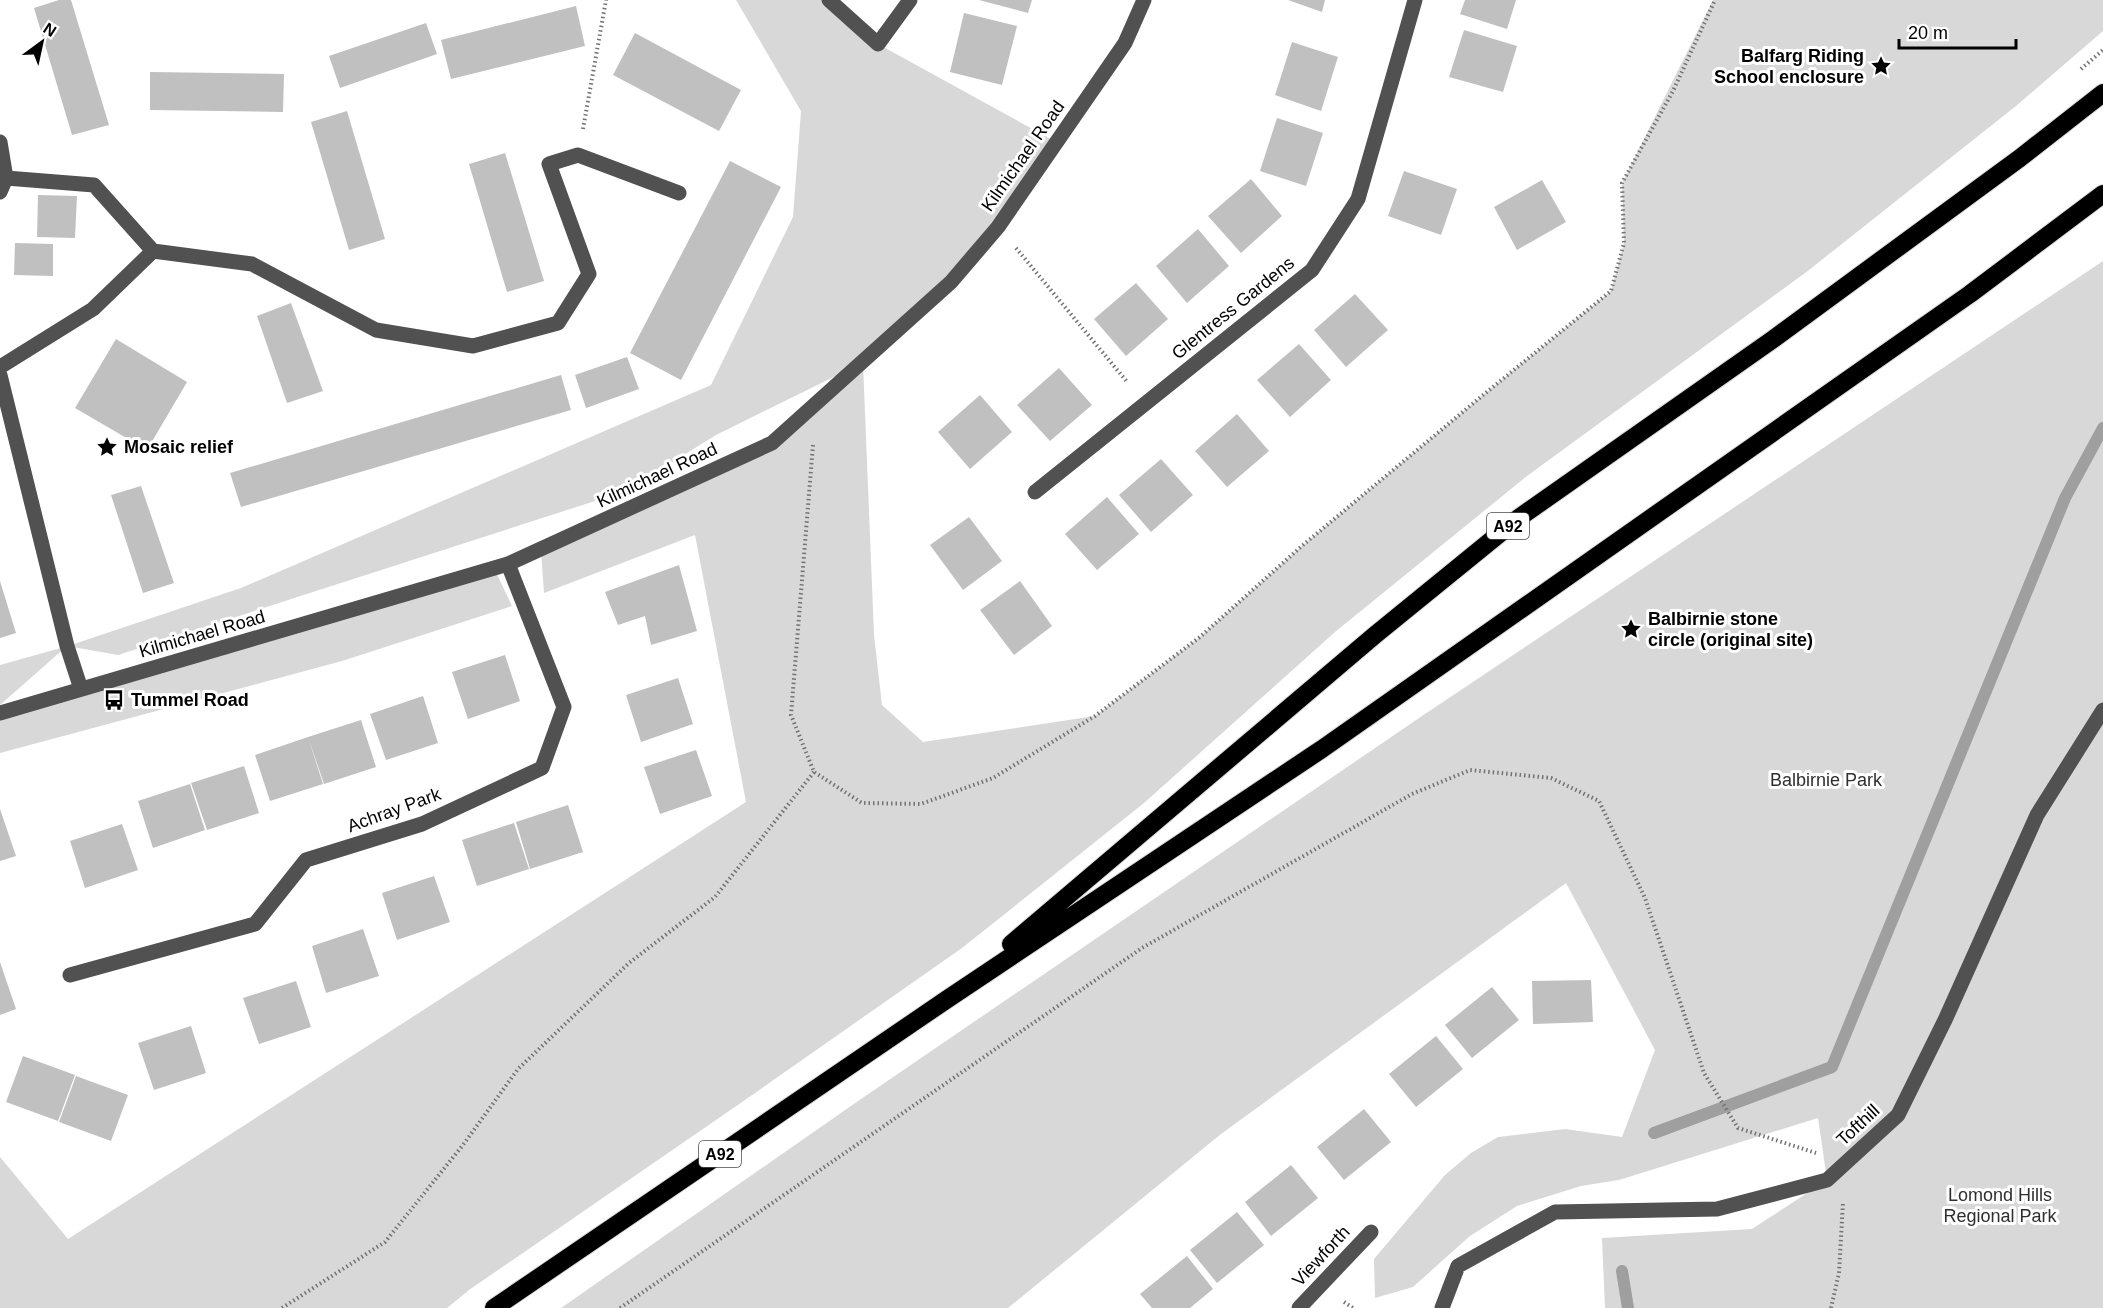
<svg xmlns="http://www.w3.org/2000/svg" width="2103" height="1308" font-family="Helvetica,sans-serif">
  <rect width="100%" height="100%" fill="#fff"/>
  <!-- green -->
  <path fill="#d8d8d8" d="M736,0H829L878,44L1056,142L998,227L863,363L874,635L882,705L923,742L1095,716L1200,637L1303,545L1488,391L1611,291L1624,243L1622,183L1713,0H2103V31L2016,106L1809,270L1527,476L1335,632L1144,803L962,948L745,1100L469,1290L447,1308H0V1157L68,1239L746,802L695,535L544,593L541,551L772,443L860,364L716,435L626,491L118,655L67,646L0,705V665L68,646L241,588L711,385L793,217L801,111Z
    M2103,261V1308H1605L1602,1238L1752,1229L1827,1180L1818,1118L1619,1180L1581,1186L1517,1206L1470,1236L1413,1287L1375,1298L1374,1259L1445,1175L1471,1153L1498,1137L1565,1129L1622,1137L1655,1050L1566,883L1221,1134L1008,1308H561L861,1099L1419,718Z
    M494,568L512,606L342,661L0,753V713Z"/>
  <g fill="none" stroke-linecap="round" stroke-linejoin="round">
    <!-- stream -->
    <path stroke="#9f9f9f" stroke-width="12" d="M1654,1133L1832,1067L2065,498L2103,428
      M1622,1271L1628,1308"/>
  </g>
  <!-- building -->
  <path fill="#c0c0c0" d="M59,0H71L109,125L72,135L34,8Z
    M979,0H1032L1028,13Z
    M1288,0H1325L1322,12Z
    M1465,0H1516L1507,29L1460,14Z
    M576,6L585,46L451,79L441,40Z
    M964,13L1017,26L1002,85L950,72Z
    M426,23L437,54L340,88L329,56Z
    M1464,30L1517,46L1503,92L1449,77Z
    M635,33L741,90L719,131L613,75Z
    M1292,42L1338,57L1321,111L1275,95Z
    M150,72L284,74L283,112L150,110Z
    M347,111L385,239L349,250L311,122Z
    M1277,118L1323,133L1306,186L1260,171Z
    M505,153L544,281L507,292L469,164Z
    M730,161L781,187L681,380L630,353Z
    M1404,171L1457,189L1441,235L1388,216Z
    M1251,179L1282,216L1241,253L1208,216Z
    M1542,180L1566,222L1517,250L1494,207Z
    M38,195L77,196L75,238L37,237Z
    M1198,229L1229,266L1187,303L1156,266Z
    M15,243L53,244V276L14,275Z
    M1136,283L1168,319L1126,356L1094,319Z
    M1355,294L1388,330L1346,367L1314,330Z
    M291,303L323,391L287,403L257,316Z
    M116,339L187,382L147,450L75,408Z
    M1299,344L1331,380L1290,417L1257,380Z
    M627,357L639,389L586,408L575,375Z
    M1059,368L1092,405L1050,441L1017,405Z
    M561,375L571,410L241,507L230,473Z
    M980,395L1012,432L970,469L938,432Z
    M1237,414L1269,451L1227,487L1195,451Z
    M1161,459L1193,495L1151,532L1119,495Z
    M141,486L174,583L143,593L111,495Z
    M1107,497L1139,534L1097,570L1065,534Z
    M969,517L1002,561L963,590L930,545Z
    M679,565L697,631L651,645L645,616L618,625L605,592Z
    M0,581L16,633L0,638Z
    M1020,581L1052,626L1014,655L980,610Z
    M505,655L520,701L468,719L452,672Z
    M678,678L693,724L641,742L626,695Z
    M423,696L438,743L386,760L370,714Z
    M361,720L376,767L324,784L308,737Z
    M308,737L323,784L270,801L255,755Z
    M696,750L712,796L660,814L644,767Z
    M244,766L259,813L207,830L191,783Z
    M190,784L205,830L153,848L138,801Z
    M568,805L583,852L530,869L516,822Z
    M0,809L16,856L0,861Z
    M514,823L529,869L477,886L462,840Z
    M122,824L138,870L85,888L70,841Z
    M434,876L450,922L397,940L382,893Z
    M363,929L379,976L326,993L312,946Z
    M0,962L16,1009L0,1015Z
    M1591,980L1593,1022L1533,1024L1532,981Z
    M296,981L311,1027L259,1044L243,998Z
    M1492,987L1519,1020L1472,1058L1445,1025Z
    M191,1026L206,1073L154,1090L138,1043Z
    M1436,1036L1463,1069L1416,1107L1389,1074Z
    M23,1056L75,1075L58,1121L6,1102Z
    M76,1076L128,1095L111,1141L59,1122Z
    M1364,1109L1391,1142L1344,1180L1317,1147Z
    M1291,1165L1318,1198L1271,1236L1245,1202Z
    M1237,1212L1264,1245L1217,1283L1190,1250Z
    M1187,1256L1213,1289L1190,1308H1152L1140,1294Z"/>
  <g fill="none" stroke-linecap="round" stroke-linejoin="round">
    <!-- highway casing -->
    <g stroke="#dbdbdb" stroke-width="20">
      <path id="highway" d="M1011,944L1375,635L1520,517L1772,340L2020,158L2103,93
        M494,1308L946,1000L1322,749L1970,294L2103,194"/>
    </g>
    <!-- path -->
    <path stroke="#737373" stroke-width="4" stroke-dasharray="1.5 3" stroke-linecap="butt" d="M2081,69L2103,50
      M583,129L606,0
      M1016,248L1128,383
      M813,445L791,715L814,772L862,803L921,804L993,778L1095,716L1200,637L1303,545L1488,391L1611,291L1624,243L1622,183L1673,91L1715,0
      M1344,1302L1353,1308
      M282,1308L385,1242L463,1145L518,1069L629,963L715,897L814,772
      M620,1308L1142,948L1412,794L1470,770L1551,778L1599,801L1645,898L1704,1073L1725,1107L1738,1128L1816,1153
      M1831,1308L1839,1273L1843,1202"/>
    <!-- minor -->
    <path stroke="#515151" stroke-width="15" d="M829,0L878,44L910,0
      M0,142L6,178L0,192
      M6,178L94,185L153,251
      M0,367L93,309L153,251L252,264L376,330L473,346L558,323L589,274L549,164L578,155L679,193
      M0,375L67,646L81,689
      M1035,492L1312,270L1358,199L1415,0
      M0,713L508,564L772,443L951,282L998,227L1125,43L1144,0
      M70,975L255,924L306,860L422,824L542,768L564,707L508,564
      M1299,1308L1371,1232
      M1442,1308L1458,1266L1555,1212L1717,1209L1827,1180L1898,1115L1945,1020L2037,815L2103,710"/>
    <!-- highway -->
    <use href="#highway" stroke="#000" stroke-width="18"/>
  </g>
  <!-- icons -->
  <defs>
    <g id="sight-bare" transform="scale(1.62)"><path d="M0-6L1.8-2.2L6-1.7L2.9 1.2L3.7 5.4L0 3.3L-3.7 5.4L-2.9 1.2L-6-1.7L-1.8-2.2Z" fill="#000" stroke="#fff" stroke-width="2.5" paint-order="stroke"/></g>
    <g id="bus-bare" transform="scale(1.62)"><path d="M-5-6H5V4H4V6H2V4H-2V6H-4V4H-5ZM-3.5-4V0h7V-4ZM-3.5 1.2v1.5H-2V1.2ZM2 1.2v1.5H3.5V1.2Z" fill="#000" stroke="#fff" stroke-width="2.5" paint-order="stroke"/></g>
  </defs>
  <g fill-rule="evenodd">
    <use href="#sight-bare" x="1881" y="66"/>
    <use href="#sight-bare" x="107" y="447"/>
    <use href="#sight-bare" x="1631" y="629"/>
    <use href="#bus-bare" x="114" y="700"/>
  </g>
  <g text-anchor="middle" stroke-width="6" stroke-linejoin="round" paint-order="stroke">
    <!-- shield labels -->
    <g fill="#fff" stroke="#4c4c4c" stroke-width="1.5">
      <rect x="1487" y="513" width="42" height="26" rx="4.5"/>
      <rect x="699" y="1141" width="42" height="26" rx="4.5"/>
    </g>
    <g font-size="16" font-weight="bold" fill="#000">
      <text x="1508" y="532">A92</text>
      <text x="720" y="1160">A92</text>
    </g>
    <!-- poi labels -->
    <g font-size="18" font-weight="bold" fill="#000" stroke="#fff" text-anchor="start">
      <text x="1864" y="62" text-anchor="end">Balfarg Riding<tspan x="1864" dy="21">School enclosure</tspan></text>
      <text x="124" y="453">Mosaic relief</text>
      <text x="1648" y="625">Balbirnie stone<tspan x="1648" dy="21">circle (original site)</tspan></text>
      <text x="131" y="706">Tummel Road</text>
    </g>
    <!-- street labels -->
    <g font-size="18" fill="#000" stroke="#fff">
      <text transform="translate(1023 156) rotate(-55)" y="6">Kilmichael Road</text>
      <text transform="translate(1233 308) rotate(-39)" y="6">Glentress Gardens</text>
      <text transform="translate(657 475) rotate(-25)" y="6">Kilmichael Road</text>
      <text transform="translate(202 634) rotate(-16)" y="6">Kilmichael Road</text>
      <text transform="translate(394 810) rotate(-20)" y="6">Achray Park</text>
      <text transform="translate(1858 1125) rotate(-43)" y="6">Tofthill</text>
      <text transform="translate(1321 1256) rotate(-47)" y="6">Viewforth</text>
    </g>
    <!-- park labels -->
    <g font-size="18" fill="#2f2f2f" stroke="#fff">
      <text x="1826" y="786">Balbirnie Park</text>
      <text x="2000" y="1201">Lomond Hills<tspan x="2000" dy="21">Regional Park</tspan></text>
    </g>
  </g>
  <!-- north arrow -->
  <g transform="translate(42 42) rotate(33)" stroke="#ffffff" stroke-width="4.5" paint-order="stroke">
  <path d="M0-4.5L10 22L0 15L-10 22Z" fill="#000000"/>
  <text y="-9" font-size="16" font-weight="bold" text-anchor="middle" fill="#000000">N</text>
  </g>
  <!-- scale -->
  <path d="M1899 39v9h117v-9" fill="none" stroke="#000000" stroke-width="3"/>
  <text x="1908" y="39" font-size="18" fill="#000000" stroke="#ffffff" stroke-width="4.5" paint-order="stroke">20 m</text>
</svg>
